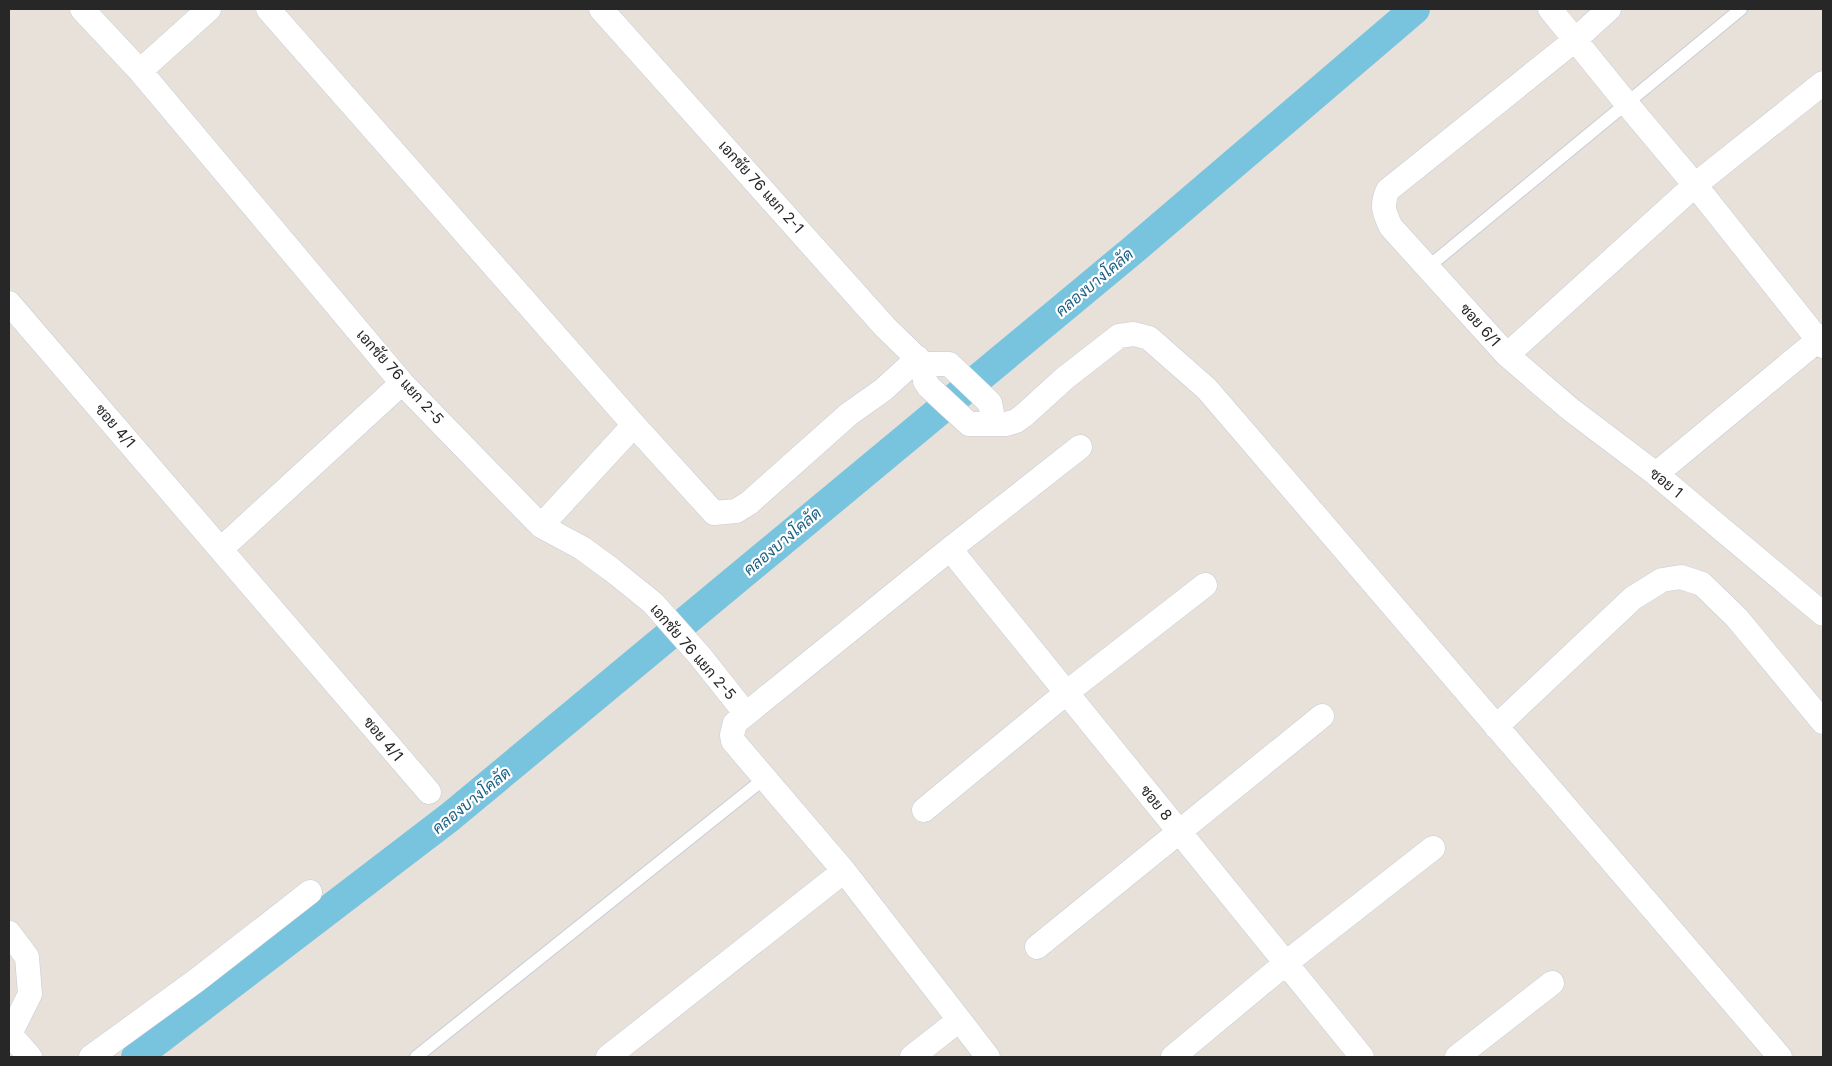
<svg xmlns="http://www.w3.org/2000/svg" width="1832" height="1066" font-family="Inter,Sarabun,sans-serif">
  <rect width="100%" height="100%" fill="#e7e1da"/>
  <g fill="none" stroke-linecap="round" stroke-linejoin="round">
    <!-- canal -->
    <path stroke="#78c4de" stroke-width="30" d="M136,1057L450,817L1133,250L1415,9"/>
    <!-- service casing -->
    <g stroke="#c8cbd7" stroke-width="14">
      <path id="service" d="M1428,267L1741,9
        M416,1057L765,778"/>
    </g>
    <!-- minor casing -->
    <g stroke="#c8cbd7" stroke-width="25">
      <path id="minor" d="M82,9L140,71L402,383L541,526L582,548L612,570L653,603L700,656L746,714
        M268,9L634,425L714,513L736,511L749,503L849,414L883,390L918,358
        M601,9L885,327L923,364
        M1550,9L1627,104L1695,185L1823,346
        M1609,9L1575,40L1388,190C1381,204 1384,213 1391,227L1507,355L1695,185L1823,83
        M140,71L209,9
        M9,303L429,792
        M1507,355L1570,409L1656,474L1823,614
        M923,364L925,381L929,387L969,424H1006L1016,421L1023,416L1065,378L1119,336L1134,334L1149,338L1207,389L1780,1057
        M923,364H949L990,403L994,424
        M1656,474L1823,336
        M541,526L634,425
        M221,549L402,383
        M950,549L1362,1057
        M1496,727L1633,598L1662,580L1681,577L1702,584L1737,618L1823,722
        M924,810L1066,693L1205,585
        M9,933L27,957L30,994L10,1034
        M1037,947L1322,716
        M9,1033L30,1057
        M91,1057L197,980L310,892
        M608,1057L844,871
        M912,1057L959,1020
        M988,1057L844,871L733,741L732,735L735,723L950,549L1080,447
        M1173,1057L1286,963L1433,848
        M1457,1057L1552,983"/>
    </g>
    <!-- service -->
    <use href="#service" stroke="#fff" stroke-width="12"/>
    <!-- minor -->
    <use href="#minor" stroke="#fff" stroke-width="24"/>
  </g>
  <g text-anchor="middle" stroke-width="4.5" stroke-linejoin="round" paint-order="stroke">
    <!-- street labels -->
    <g font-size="15" fill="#272727" stroke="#fff">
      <text transform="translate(761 187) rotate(48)" y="5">เอกชัย 76 แยก 2-1</text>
      <text transform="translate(1480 325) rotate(48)" y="5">ซอย 6/1</text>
      <text transform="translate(400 377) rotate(48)" y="5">เอกชัย 76 แยก 2-5</text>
      <text transform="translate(115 426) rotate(49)" y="5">ซอย 4/1</text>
      <text transform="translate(1666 483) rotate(39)" y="5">ซอย 1</text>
      <text transform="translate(693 652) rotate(49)" y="5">เอกชัย 76 แยก 2-5</text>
      <text transform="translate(383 739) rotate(50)" y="5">ซอย 4/1</text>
      <text transform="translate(1156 803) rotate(51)" y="5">ซอย 8</text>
    </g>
    <!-- water labels -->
    <g font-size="16" font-style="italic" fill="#1d6184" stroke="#fff">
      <text transform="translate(1094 282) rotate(-40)" y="6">คลองบางโคลัด</text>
      <text transform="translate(782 541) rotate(-40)" y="6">คลองบางโคลัด</text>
      <text transform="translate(471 800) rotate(-39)" y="6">คลองบางโคลัด</text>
    </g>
  </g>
  <!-- border -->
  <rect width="1832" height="1066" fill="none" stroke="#272727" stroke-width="20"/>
</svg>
